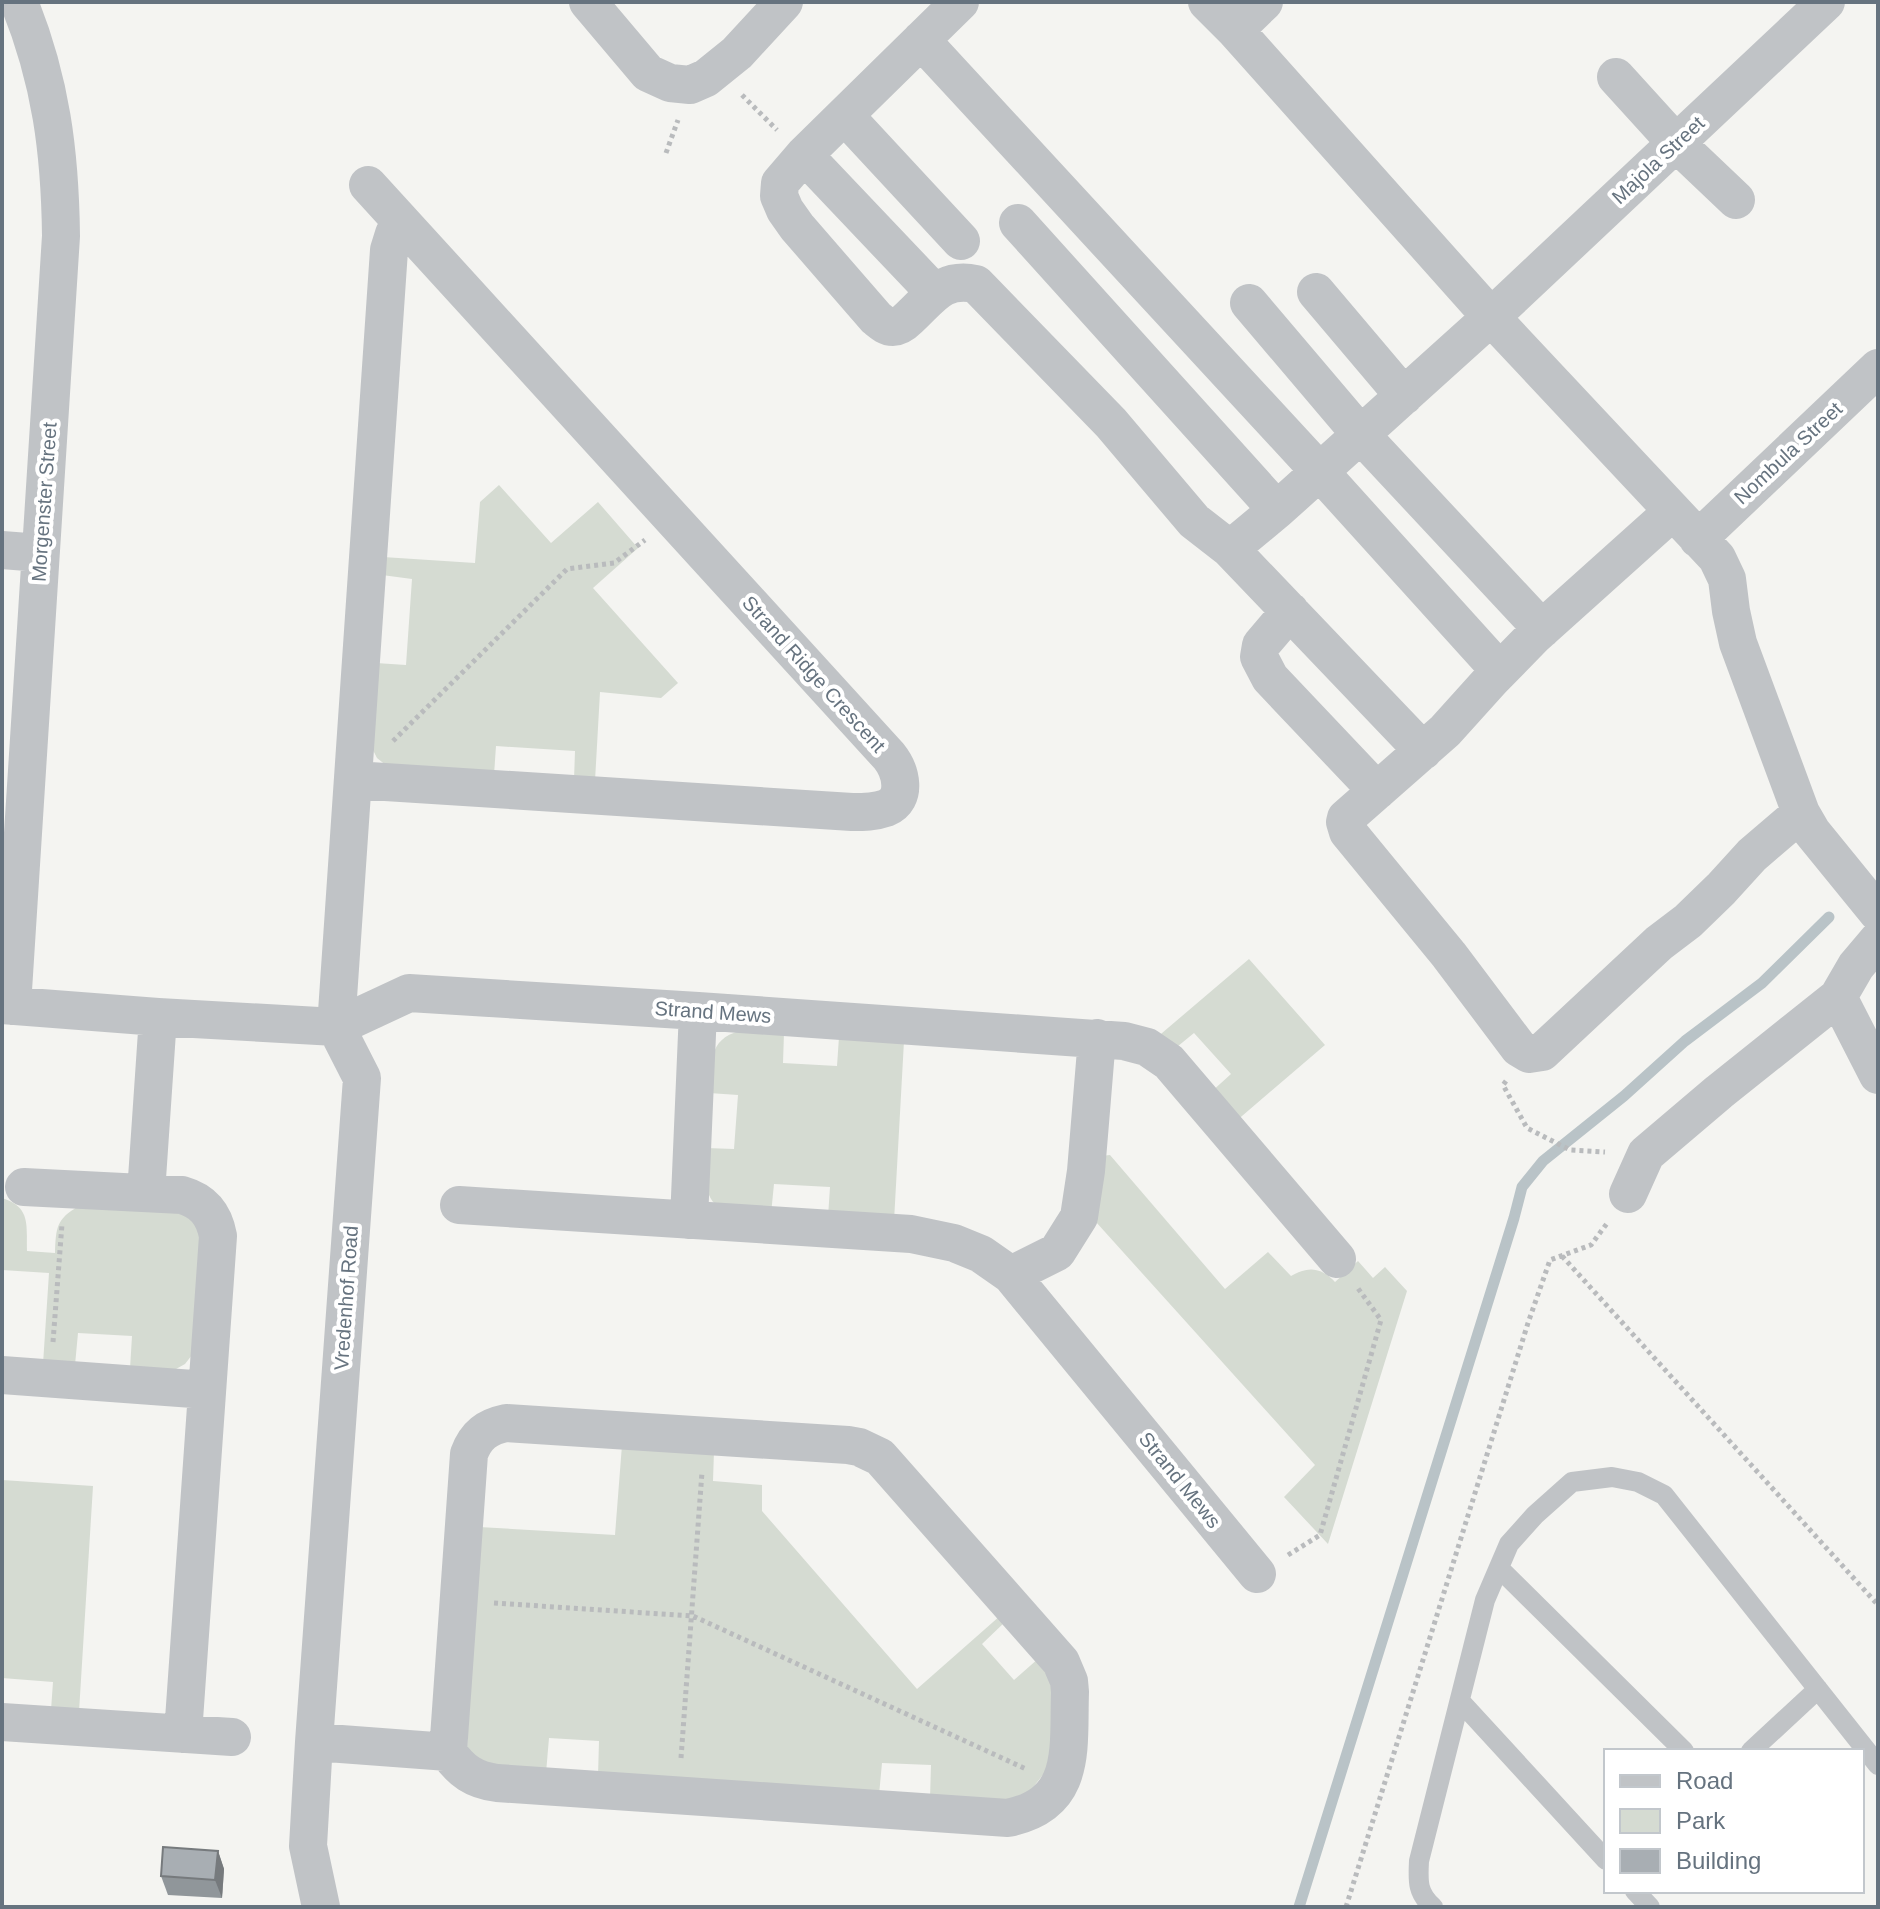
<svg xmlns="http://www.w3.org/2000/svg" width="1880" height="1909" font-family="Helvetica,sans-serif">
  <rect width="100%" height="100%" fill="#f4f4f1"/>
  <!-- green -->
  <path fill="#d5dbd2" d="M499,485L551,543L598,502L638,548L593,588L678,683L661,698L600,692L595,781L574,780L575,751L496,746L494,775L387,766L377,758L372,748L376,663L406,665L412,579L382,575L383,557L475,563L480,502Z
    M1249,959L1325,1045L1235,1122L1210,1093L1231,1074L1194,1033L1172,1051L1155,1039Z
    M740,1031L784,1033L783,1063L837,1066L839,1037L904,1041L894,1221L828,1217L830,1187L774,1184L771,1214L716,1205C701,1190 706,1168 706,1148L734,1149L738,1095L709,1093C712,1065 707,1039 740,1031Z
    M1110,1155L1225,1289L1268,1252L1291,1276C1308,1266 1321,1267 1335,1282L1358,1261L1373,1278L1385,1267L1407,1291L1328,1544L1284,1497L1315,1465L1096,1222L1101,1156Z
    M2,1198C32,1207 26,1227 27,1251L55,1253C56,1228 56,1219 79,1206L182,1210L202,1227L192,1355L185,1364L176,1369H130L132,1336L78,1333L75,1365L43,1364L49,1273L2,1270Z
    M622,1445L714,1451L713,1481L762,1485V1511L917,1689L1001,1615L1006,1621L982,1644L1014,1680L1039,1658L1055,1681L1053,1762L1023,1800L930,1799L931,1765L882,1763L879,1795L598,1776L599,1741L549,1738L546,1773L484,1766L467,1748L479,1527L615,1535Z
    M2,1480L93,1486L79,1712L51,1710L53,1682L2,1678Z"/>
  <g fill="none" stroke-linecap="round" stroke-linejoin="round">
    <!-- stream -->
    <path stroke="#b9c3c7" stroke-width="11" d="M1299,1907L1514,1218L1522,1187L1543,1161L1624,1096L1685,1041L1762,983L1829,917"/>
    <!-- path -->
    <path stroke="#b9bbbd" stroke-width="5" stroke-dasharray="4 4" stroke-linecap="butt" d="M742,95L777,130
      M666,153L678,120
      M393,741L567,569L614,563L645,540
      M1506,1081L1503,1085L1527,1128L1570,1150L1605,1152
      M1562,1256L1878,1605
      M53,1342L62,1224
      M1288,1555L1320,1535L1381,1320L1357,1287
      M494,1603L693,1616L1026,1769
      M681,1758L702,1472
      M1346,1907L1528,1323L1550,1260L1591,1245L1608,1222"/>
    <!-- lane -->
    <path stroke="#c0c3c6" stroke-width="20" d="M1499,1568L1684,1751
      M1460,1701L1606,1860
      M1751,1751L1818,1689
      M1635,1891L1650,1907
      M1433,1907C1417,1893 1418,1881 1419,1861L1485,1600L1509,1544L1535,1515L1572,1482L1612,1477L1638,1482L1664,1495L1878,1765"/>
    <!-- street -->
    <path stroke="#c0c3c6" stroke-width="38" d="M588,2L648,73L670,83L690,85L706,78L737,53L784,2
      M960,2L804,155L780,183L779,196L785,210L797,227L876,318C881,322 886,327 893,327C899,327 905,322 909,318C932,297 942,277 976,284L1111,423L1194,521L1230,549L1423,751
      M1207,2L1235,30L1491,317L1717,558L1727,579L1731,611L1738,643L1801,813L1812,832L1878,913
      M1235,30L1264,2
      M921,40L1320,472L1500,671
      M1616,77L1676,143L1736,200
      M845,116L961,241
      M804,155L935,293
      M1018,223L1277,510
      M1316,292L1404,396
      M1249,303L1361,435L1542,629
      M1672,512L1535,635L1491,680L1445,731L1346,818L1345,822L1348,832L1449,955L1519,1048L1529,1054L1542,1052L1659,943L1688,921L1721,889L1752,855L1801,813
      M1698,539L1878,368
      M1230,549L1277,510L1491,317L1826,2
      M2,550L40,553
      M1290,611L1261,645L1259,657L1270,678L1377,791
      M354,780L852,812C863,812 875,812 886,808C908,799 901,771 889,756L368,185
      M1838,997L1878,1075
      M2,1005L158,1017L336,1027L409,993L698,1011L1124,1041L1147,1047L1169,1062L1337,1259
      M12,1006L61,236C60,152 51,81 19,2
      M336,1027L389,250L394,234L403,224
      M24,1187L182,1195C203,1201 214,1214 218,1236L183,1734
      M146,1193L158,1017
      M1628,1194L1646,1154L1719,1092L1838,997L1856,966L1878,940
      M459,1205L911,1234L954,1243L981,1254L1011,1275L1257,1574
      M689,1220L698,1011
      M1011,1275L1057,1252L1079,1217L1086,1171L1097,1038
      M2,1375L207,1390
      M506,1423L848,1445L859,1447L880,1457L1061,1662L1069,1681L1070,1692C1068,1749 1078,1803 1008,1818L497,1783C474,1780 461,1771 448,1752L469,1454C476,1435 487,1427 506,1423Z
      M2,1722L232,1737
      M314,1742L448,1752
      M321,1907L308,1846L314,1742L362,1078L336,1027"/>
  </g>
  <!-- wall -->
  <path fill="#90969a" d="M218,1851L224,1869L222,1898L168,1895L161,1876Z"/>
  <!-- shaded-wall -->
  <path fill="#767a7d" d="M218,1851L224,1869L222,1898L215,1880Z"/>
  <!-- building -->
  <path fill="#a8aeb3" stroke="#767a7d" stroke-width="2" d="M163,1847L218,1851L215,1880L161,1876Z"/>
  <g text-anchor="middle" stroke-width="8" stroke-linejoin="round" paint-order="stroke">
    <!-- street labels -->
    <g font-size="20" fill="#66737f" stroke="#fff">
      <text transform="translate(1658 160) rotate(-43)" y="7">Majola Street</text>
      <text transform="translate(1788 453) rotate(-43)" y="7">Nombula Street</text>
      <text transform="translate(44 502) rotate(-86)" y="7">Morgenster Street</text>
      <text transform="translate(814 674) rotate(48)" y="7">Strand Ridge Crescent</text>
      <text transform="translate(713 1012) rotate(4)" y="7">Strand Mews</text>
      <text transform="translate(346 1298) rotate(-86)" y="7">Vredenhof Road</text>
      <text transform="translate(1180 1480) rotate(51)" y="7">Strand Mews</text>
    </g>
  </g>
  <!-- border -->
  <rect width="1880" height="1909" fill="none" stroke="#66737f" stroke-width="8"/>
  <!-- legend -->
  <rect x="1604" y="1749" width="260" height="144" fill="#ffffff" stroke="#c2c7cc" stroke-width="2"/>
  <rect x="1620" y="1775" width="40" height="12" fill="#c0c3c6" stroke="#c2c7cc" stroke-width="2"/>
  <text x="1676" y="1789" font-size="24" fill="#66737f">Road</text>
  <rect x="1620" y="1809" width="40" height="24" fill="#d5dbd2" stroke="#c2c7cc" stroke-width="2"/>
  <text x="1676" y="1829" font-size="24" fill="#66737f">Park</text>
  <rect x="1620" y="1849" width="40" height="24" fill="#a8aeb3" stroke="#c2c7cc" stroke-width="2"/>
  <text x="1676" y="1869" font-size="24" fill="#66737f">Building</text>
</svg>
